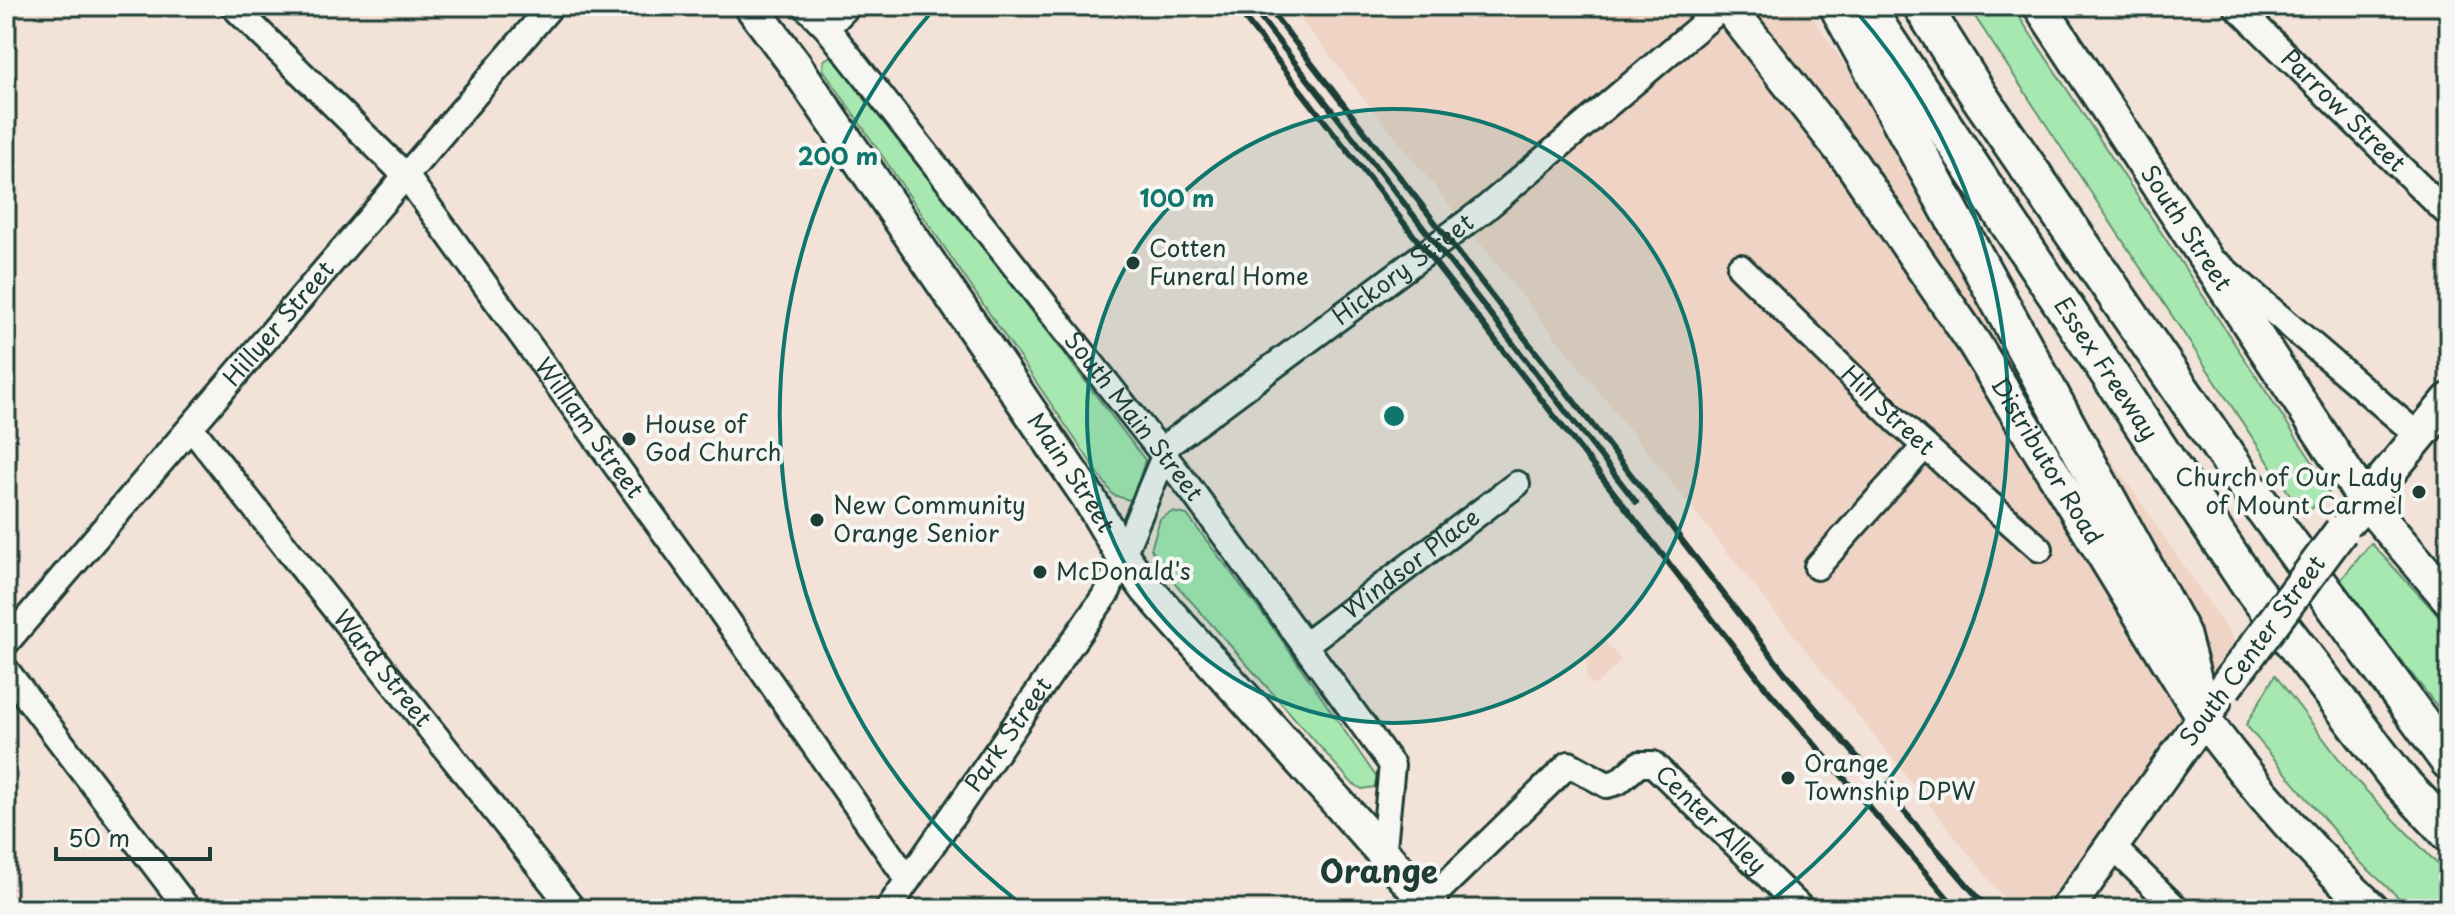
<svg xmlns="http://www.w3.org/2000/svg" width="2455" height="915" font-family="'Playpen Sans',sans-serif">
  <rect width="100%" height="100%" fill="#f2e2d8"/>
  <filter id="ink" filterUnits="userSpaceOnUse"><feTurbulence type="fractalNoise" baseFrequency=".0125" numOctaves="2"/><feDisplacementMap in="SourceGraphic" scale="16" xChannelSelector="R" yChannelSelector="G"/><feConvolveMatrix kernelMatrix="1 2 1 2 8 2 1 2 1" color-interpolation-filters="sRGB"/></filter>
  <g filter="url(#ink)">
    <!-- built -->
    <path fill="#efd4c5" d="M1290,6H1805L2246,658L2067,909H2013Z
      M1600,637L1621,660L1595,686L1586,678L1588,649Z"/>
    <!-- green -->
    <path fill="#a7e8b1" stroke="#639272" stroke-width="2" d="M1968,6H2012L2331,490L2304,516Z
      M831,56L839,57L1145,460L1134,497L1129,500L1113,495L823,69L824,60Z
      M1172,512L1187,515L1277,633L1377,778L1374,787L1362,789L1352,783L1173,581L1151,549L1160,519Z
      M2371,543L2449,627V721L2339,582Z
      M2275,675L2352,776L2449,876V909H2411L2359,861L2246,725Z"/>
    <g fill="none" stroke-linecap="round" stroke-linejoin="round">
      <!-- minor casing -->
      <g stroke="#1f3d34" stroke-width="30">
        <g id="minor">
          <path id="s1" d="M233,6L407,177L704,587L908,880"/>
          <path id="s2" d="M805,6L827,28L1192,491L1392,765L1383,857"/>
          <path id="s3" d="M2236,6L2449,215"/>
          <path d="M827,28L848,6"/>
          <path d="M2219,265L2421,438"/>
          <path id="s4" d="M1740,267L1897,421L2040,549"/>
          <path id="s5" d="M192,429L573,909"/>
          <path d="M1817,567L1925,446"/>
          <path id="s6" d="M6,643L551,6"/>
          <path id="s7" d="M1306,644L1517,484"/>
          <path d="M6,670L188,909"/>
          <path d="M2113,847L2177,909"/>
          <path id="s8" d="M1426,903L1569,764L1607,785L1618,782L1639,764H1653L1802,909"/>
          <path id="s9" d="M888,909L1108,591L1169,444L1485,209L1724,6"/>
        </g>
      </g>
      <!-- major casing -->
      <g stroke="#1f3d34" stroke-width="38">
        <g id="major">
          <path id="s10" d="M751,6L793,62L1088,497L1124,558L1147,589L1433,909"/>
          <path id="s11" d="M1728,6L1852,164L1974,343L2203,718C2254,787 2310,851 2372,909"/>
          <path id="s12" d="M2040,6L2365,501L2449,599"/>
          <path d="M2352,517L2449,400"/>
          <path d="M2067,909L2214,703"/>
        </g>
      </g>
      <!-- highway casing -->
      <g stroke="#1f3d34" stroke-width="42">
        <g id="highway">
          <path d="M1838,6L2181,634L2203,718"/>
          <path id="s13" d="M1864,6L2249,584L2399,780L2449,833"/>
          <path d="M1922,6L1979,96L2245,483L2449,761"/>
        </g>
      </g>
      <!-- minor -->
      <use href="#minor" stroke="#f6f6f2" stroke-width="24"/>
      <!-- major -->
      <use href="#major" stroke="#f6f6f2" stroke-width="32"/>
      <!-- highway -->
      <use href="#highway" stroke="#f6f6f2" stroke-width="36"/>
      <!-- rail -->
      <path stroke="#1f3d34" stroke-width="6" d="M1235,6L1766,688L1957,909
        M1251,6L1636,502
        M1267,6L1785,673L1988,909"/>
      <!-- major-bridge casing -->
      <g stroke="#1f3d34" stroke-width="38" stroke-linecap="butt">
        <path id="major-bridge" d="M2225,687L2341,531"/>
      </g>
      <!-- major-bridge -->
      <use href="#major-bridge" stroke="#f6f6f2" stroke-width="32"/>
    </g>
  </g>
  <!-- distance rings -->
  <circle cx="1394" cy="416" r="307" fill="#0f766e" fill-opacity=".12"/>
  <g fill="none" stroke="#0f766e" stroke-width="4">
    <circle cx="1394" cy="416" r="307"/>
    <path d="M1024 906A614 614 0 0 1 934 9M1854 9A614 614 0 0 1 1764 906"/>
  </g>
  <!-- markers -->
  <g fill="#1f3d34" stroke="#f6f6f2" stroke-width="3">
    <circle cx="1133" cy="263" r="8"/>
    <circle cx="629" cy="439" r="8"/>
    <circle cx="2419" cy="492" r="8"/>
    <circle cx="817" cy="520" r="8"/>
    <circle cx="1040" cy="572" r="8"/>
    <circle cx="1788" cy="778" r="8"/>
  </g>
  <g text-anchor="middle" stroke-width="8" stroke-linejoin="round" paint-order="stroke">
    <!-- street labels -->
    <g font-size="24" fill="#1f3d34" stroke="#f6f6f2">
      <text dy="8" stroke="none"><textPath href="#s3" startOffset="150">Parrow Street</textPath></text>
      <text dy="8" stroke="none"><textPath href="#s12" startOffset="266">South Street</textPath></text>
      <text dy="8" stroke="none"><textPath href="#s9" startOffset="838">Hickory Street</textPath></text>
      <text dy="8" stroke="none"><textPath href="#s6" startOffset="420">Hillyer Street</textPath></text>
      <text dy="8" stroke="none"><textPath href="#s13" startOffset="436">Essex Freeway</textPath></text>
      <text dy="8" stroke="none"><textPath href="#s4" startOffset="206">Hill Street</textPath></text>
      <text dy="8" stroke="none"><textPath href="#s2" startOffset="526">South Main Street</textPath></text>
      <text dy="8" stroke="none"><textPath href="#s1" startOffset="554">William Street</textPath></text>
      <text dy="8" stroke="none"><textPath href="#s11" startOffset="556">Distributor Road</textPath></text>
      <text dy="8" stroke="none"><textPath href="#s10" startOffset="566">Main Street</textPath></text>
      <text dy="8" stroke="none"><textPath href="#s7" startOffset="132">Windsor Place</textPath></text>
      <text transform="translate(2253 651) rotate(-54)" y="8">South Center Street</text>
      <text dy="8" stroke="none"><textPath href="#s5" startOffset="306">Ward Street</textPath></text>
      <text dy="8" stroke="none"><textPath href="#s9" startOffset="212">Park Street</textPath></text>
      <text dy="8" stroke="none"><textPath href="#s8" startOffset="376">Center Alley</textPath></text>
    </g>
    <!-- poi labels -->
    <g font-size="24" fill="#1f3d34" stroke="#f6f6f2" text-anchor="start">
      <text x="1149" y="257">Cotten<tspan x="1149" dy="28">Funeral Home</tspan></text>
      <text x="645" y="433">House of<tspan x="645" dy="28">God Church</tspan></text>
      <text x="2403" y="486" text-anchor="end">Church of Our Lady<tspan x="2403" dy="28">of Mount Carmel</tspan></text>
      <text x="833" y="514">New Community<tspan x="833" dy="28">Orange Senior</tspan></text>
      <text x="1056" y="580">McDonald's</text>
      <text x="1804" y="772">Orange<tspan x="1804" dy="28">Township DPW</tspan></text>
    </g>
    <!-- district labels -->
    <g font-size="32" font-weight="bold" fill="#1f3d34" stroke="#f6f6f2">
      <text x="1379" y="883">Orange</text>
    </g>
  </g>
  <circle cx="1394" cy="416" r="12" fill="#0f766e" stroke="#f6f6f2" stroke-width="4"/>
  <g font-size="24" text-anchor="middle" font-weight="bold" fill="#0f766e" stroke="#f6f6f2" stroke-width="8" stroke-linejoin="round" paint-order="stroke">
    <text x="838" y="165">200 m</text>
    <text x="1177" y="207">100 m</text>
  </g>
  <!-- margin -->
  <rect width="2455" height="915" fill="none" stroke="#f6f6f2" stroke-width="32"/>
  <rect x="16" y="16" width="2423" height="883" fill="none" stroke="#1f3d34" stroke-width="3" filter="url(#ink)"/>
  <!-- scale -->
  <path d="M56 847v12h154v-12" fill="none" stroke="#1f3d34" stroke-width="4"/>
  <text x="68" y="847" font-size="24" fill="#1f3d34" stroke="#f6f6f2" stroke-width="6" paint-order="stroke">50 m</text>
</svg>
